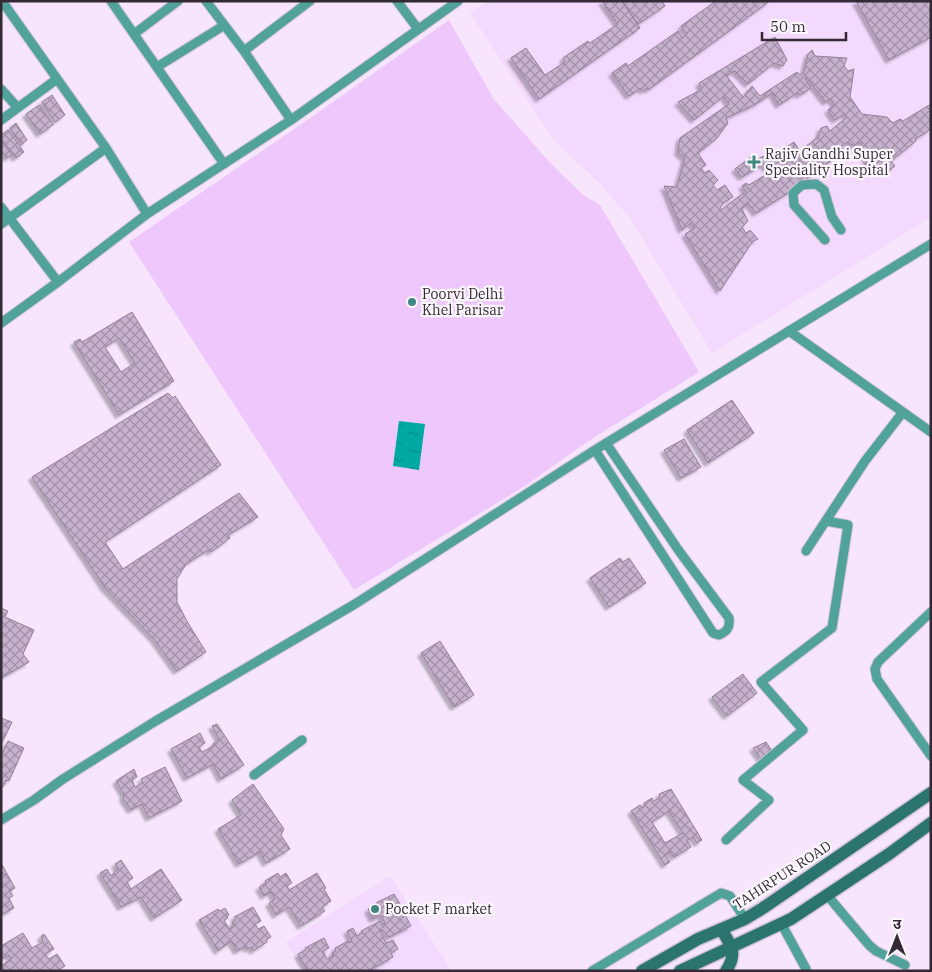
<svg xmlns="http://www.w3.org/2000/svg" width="932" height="972" font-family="'IBM Plex Serif','Noto Sans Devanagari',serif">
  <defs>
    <pattern id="water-ripples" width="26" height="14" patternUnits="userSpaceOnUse" patternTransform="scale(1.25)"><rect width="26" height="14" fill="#00aaa3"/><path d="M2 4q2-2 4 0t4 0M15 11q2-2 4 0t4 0" fill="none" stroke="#038b86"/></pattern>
    <pattern id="building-cross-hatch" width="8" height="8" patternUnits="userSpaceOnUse" patternTransform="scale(1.25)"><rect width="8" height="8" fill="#c6b1ce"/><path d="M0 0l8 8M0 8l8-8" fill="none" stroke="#a190a8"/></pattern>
    <filter id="shadow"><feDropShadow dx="-3.5" dy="3.5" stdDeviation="1" flood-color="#0004"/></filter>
  </defs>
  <rect width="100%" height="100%" fill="#f6e5fd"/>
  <!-- built -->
  <path fill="#f3d9fe" d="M487,1H931V217L712,353L630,218L602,186L553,139L470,13Z
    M390,876L452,971H304L286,942Z"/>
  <!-- park -->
  <path fill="#eec8fd" d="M449,20L493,98L552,165L582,194L600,205L699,372L587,442L528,484L354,590L129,242L316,114Z"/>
  <!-- water -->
  <path fill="url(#water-ripples)" d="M399,421L425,424L419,470L393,466Z"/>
  <!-- building -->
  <path fill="url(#building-cross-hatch)" stroke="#94809c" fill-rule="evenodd" filter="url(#shadow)" d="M602,1H622L640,28L539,99L511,58L526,48L545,75L565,62L563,58L588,41L590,43L618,24Z
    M622,1H662L665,6L638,24Z
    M716,1H770L648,90L647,88L643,91L641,88L629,96L612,73L626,63L628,66L678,31L682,38L687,34L681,26Z
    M856,1H931V37L889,60Z
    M775,37L787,60L783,66L774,63L748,84L735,71L726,75L743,97L752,86L760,96L797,72L800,75L804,72L808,54L812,50L815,56L847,58L844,66L848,71L854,69L850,97L862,114L887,117L893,123L900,119L903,121L931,104V129L915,139L916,141L891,161L895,166L890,170L864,167L867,159L858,149L862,144L859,142L854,146L847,142L841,146L844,151L788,193L756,213L748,203L742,209L748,221L742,227L746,233L750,230L758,239L753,241L720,291L685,234L695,228L691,223L682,230L664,186L677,187L685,158L678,152L680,138L729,104L724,96L694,120L678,102L702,89L699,83ZM806,77L826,102L831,99L835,105L828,110L835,120L845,114L847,117L830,131L827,126L821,128L818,137L800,151L794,142L765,161L763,156L745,167L751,157L735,169L742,177L763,164L770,172L749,185L746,183L742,186L746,191L721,210L720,208L724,202L733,197L725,185L717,190L713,185L718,180L709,170L705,173L701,168L706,165L698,153L717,138L728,123L726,118L756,104L772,93L779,105L797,93L800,95L811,88L805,79Z
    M52,95L65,115L55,122L42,102Z
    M39,105L53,125L40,134L26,114Z
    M16,123L27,140L21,145L10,128Z
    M8,130L24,152L16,158L1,138V135Z
    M1,140L12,155L7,158L1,150Z
    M132,312L174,381L119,415L74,342L80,339L82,342ZM119,338L135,363L121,372L105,347Z
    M168,393L173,398L175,396L221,465L105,542L123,569L239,493L258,517L228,535L230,538L211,552L208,550L186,564L177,579V602L188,623L206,652L177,671L154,639L105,588L32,477Z
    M732,400L754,433L708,463L687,430Z
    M684,439L701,467L681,478L664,450Z
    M620,558L623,562L629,558L646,583L609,607L590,578Z
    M1,608L8,611L5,617L34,630L23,654L29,662L1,678Z
    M440,641L474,695L454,707L421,653Z
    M743,674L757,693L727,716L712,697Z
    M1,718L12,722L1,745Z
    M217,724L244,765L221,779L213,764L187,778L171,749L200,733L205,743L199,747L202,752L214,746L213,744L219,739L212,726Z
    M8,741L24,748L9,781L6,780L3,787L1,786V751L3,752Z
    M766,742L773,752L762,760L753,748Z
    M165,767L182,801L149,818L142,804L131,810L123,798L124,794L116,781L134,769L137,777L132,780L135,787L143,783L141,779Z
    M253,784L284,829L281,835L290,849L266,863L260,852L239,864L218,829L241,815L232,800Z
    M671,789L702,840L697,843L693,837L687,840L691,847L674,857L670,852L665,855L670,862L665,865L631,811L640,805L642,808L645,806L644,803L652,798L654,801L660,797L659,794ZM669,811L683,833L665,843L652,822Z
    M121,860L133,878L127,882L131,889L161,869L182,900L154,918L141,897L121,907L100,873L107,869L111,876L118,869L115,864Z
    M1,863L15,888L10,891L13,896L9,898L14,908L1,915Z
    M278,873L280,877L286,873L292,883L287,886L289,890L317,873L326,888L324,889L331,901L322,907L325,911L301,926L289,907L276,915L269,903L275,899L271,892L264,896L259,887L266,883L265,881Z
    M394,894L400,904L394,907L397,914L403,911L411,926L389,937L383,930L380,931L386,943L393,940L398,949L391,953L393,957L368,971H308L298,954L306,950L305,948L324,938L329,948L323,951L327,959L333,956L332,953L336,951L335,948L348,941L349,943L352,941L347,931L353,928L357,936L362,933L361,931L380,921L382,925L385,923L381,915L373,919L368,909L375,906L374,904Z
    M253,907L261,921L255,924L258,929L264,926L271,937L266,940L267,942L253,951L251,947L248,949L246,946L237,951L231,941L218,951L199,920L218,909L220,911L225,908L229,915L227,916L228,918L224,920L229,929L234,926L232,923L236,920L234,917Z
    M23,933L32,948L43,942L41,936L44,934L54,949L45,954L49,959L57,954L65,966L57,971H5L2,965L11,959L9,955L2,959L1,946Z"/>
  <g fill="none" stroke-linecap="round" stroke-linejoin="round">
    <!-- street casing -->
    <g stroke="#d3c3d9" stroke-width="11">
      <path id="street" d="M2,1L106,148L147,214
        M111,1L224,164
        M397,1L418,29
        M134,34L178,1
        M244,51L310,1
        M157,67L223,26
        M1,89L18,108
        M1,120L57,79
        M291,120L458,1
        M1,207L58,282
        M1,224L106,148
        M825,240L794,205L793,193L802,185L816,184L824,190L832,217L841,230
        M1,323L58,282L147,214L291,120L244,51L206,1
        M789,331L931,432
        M595,450L713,633L719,635C728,631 730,627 729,618L679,551L606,443
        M806,551L865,461L903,412
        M931,612L878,662L875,669L877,679L931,756
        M254,775L302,740
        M1,820L34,800L63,779L154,722L355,604L595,450L931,244
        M726,840L769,800L743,780L803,730L761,682L832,628L848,525L826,521
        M827,895L869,945L876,951L905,965
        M781,923L806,969
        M592,971L721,893L730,896L745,919"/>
    </g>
    <!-- secondary casing -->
    <g stroke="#d3c3d9" stroke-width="15">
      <path id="secondary" d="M721,929C731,945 738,953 726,971
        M642,971L698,939L745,919L763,908L931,793
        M680,971L791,919L889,854L931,823"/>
    </g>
    <!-- street -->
    <use href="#street" stroke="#52a29c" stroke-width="9"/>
    <!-- secondary -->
    <use href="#secondary" stroke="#2c7470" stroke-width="12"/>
  </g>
  <!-- markers -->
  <g fill="#408783" stroke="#fcf7fd" stroke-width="2">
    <path d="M751.5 154.5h5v5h5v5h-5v5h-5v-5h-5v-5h5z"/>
    <circle cx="412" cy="302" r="5"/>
    <circle cx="375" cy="909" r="5"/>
  </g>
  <g text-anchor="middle" stroke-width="4.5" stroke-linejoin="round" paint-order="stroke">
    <!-- poi labels -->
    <g font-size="14" fill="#332a36" stroke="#fcf7fd" text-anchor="start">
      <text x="765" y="159">Rajiv Gandhi Super<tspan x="765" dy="16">Speciality Hospital</tspan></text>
      <text x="422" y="299">Poorvi Delhi<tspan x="422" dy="16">Khel Parisar</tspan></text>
      <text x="385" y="914">Pocket F market</text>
    </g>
    <!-- street labels -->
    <g font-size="14" fill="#332a36" stroke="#fcf7fd">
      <text transform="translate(782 875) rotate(-33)" y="5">TAHIRPUR ROAD</text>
    </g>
  </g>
  <!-- border -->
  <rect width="932" height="972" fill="none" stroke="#332a36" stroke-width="5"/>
  <!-- north arrow -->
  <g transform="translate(897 937)" stroke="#fcf7fd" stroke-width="4" paint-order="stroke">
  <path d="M0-4L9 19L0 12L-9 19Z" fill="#332a36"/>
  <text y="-8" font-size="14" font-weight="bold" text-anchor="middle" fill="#332a36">उ</text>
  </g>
  <!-- scale -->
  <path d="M762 32v8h84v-8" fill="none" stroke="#332a36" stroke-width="2.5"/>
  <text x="770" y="32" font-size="15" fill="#332a36" stroke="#fcf7fd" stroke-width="4" paint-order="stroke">50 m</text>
</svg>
